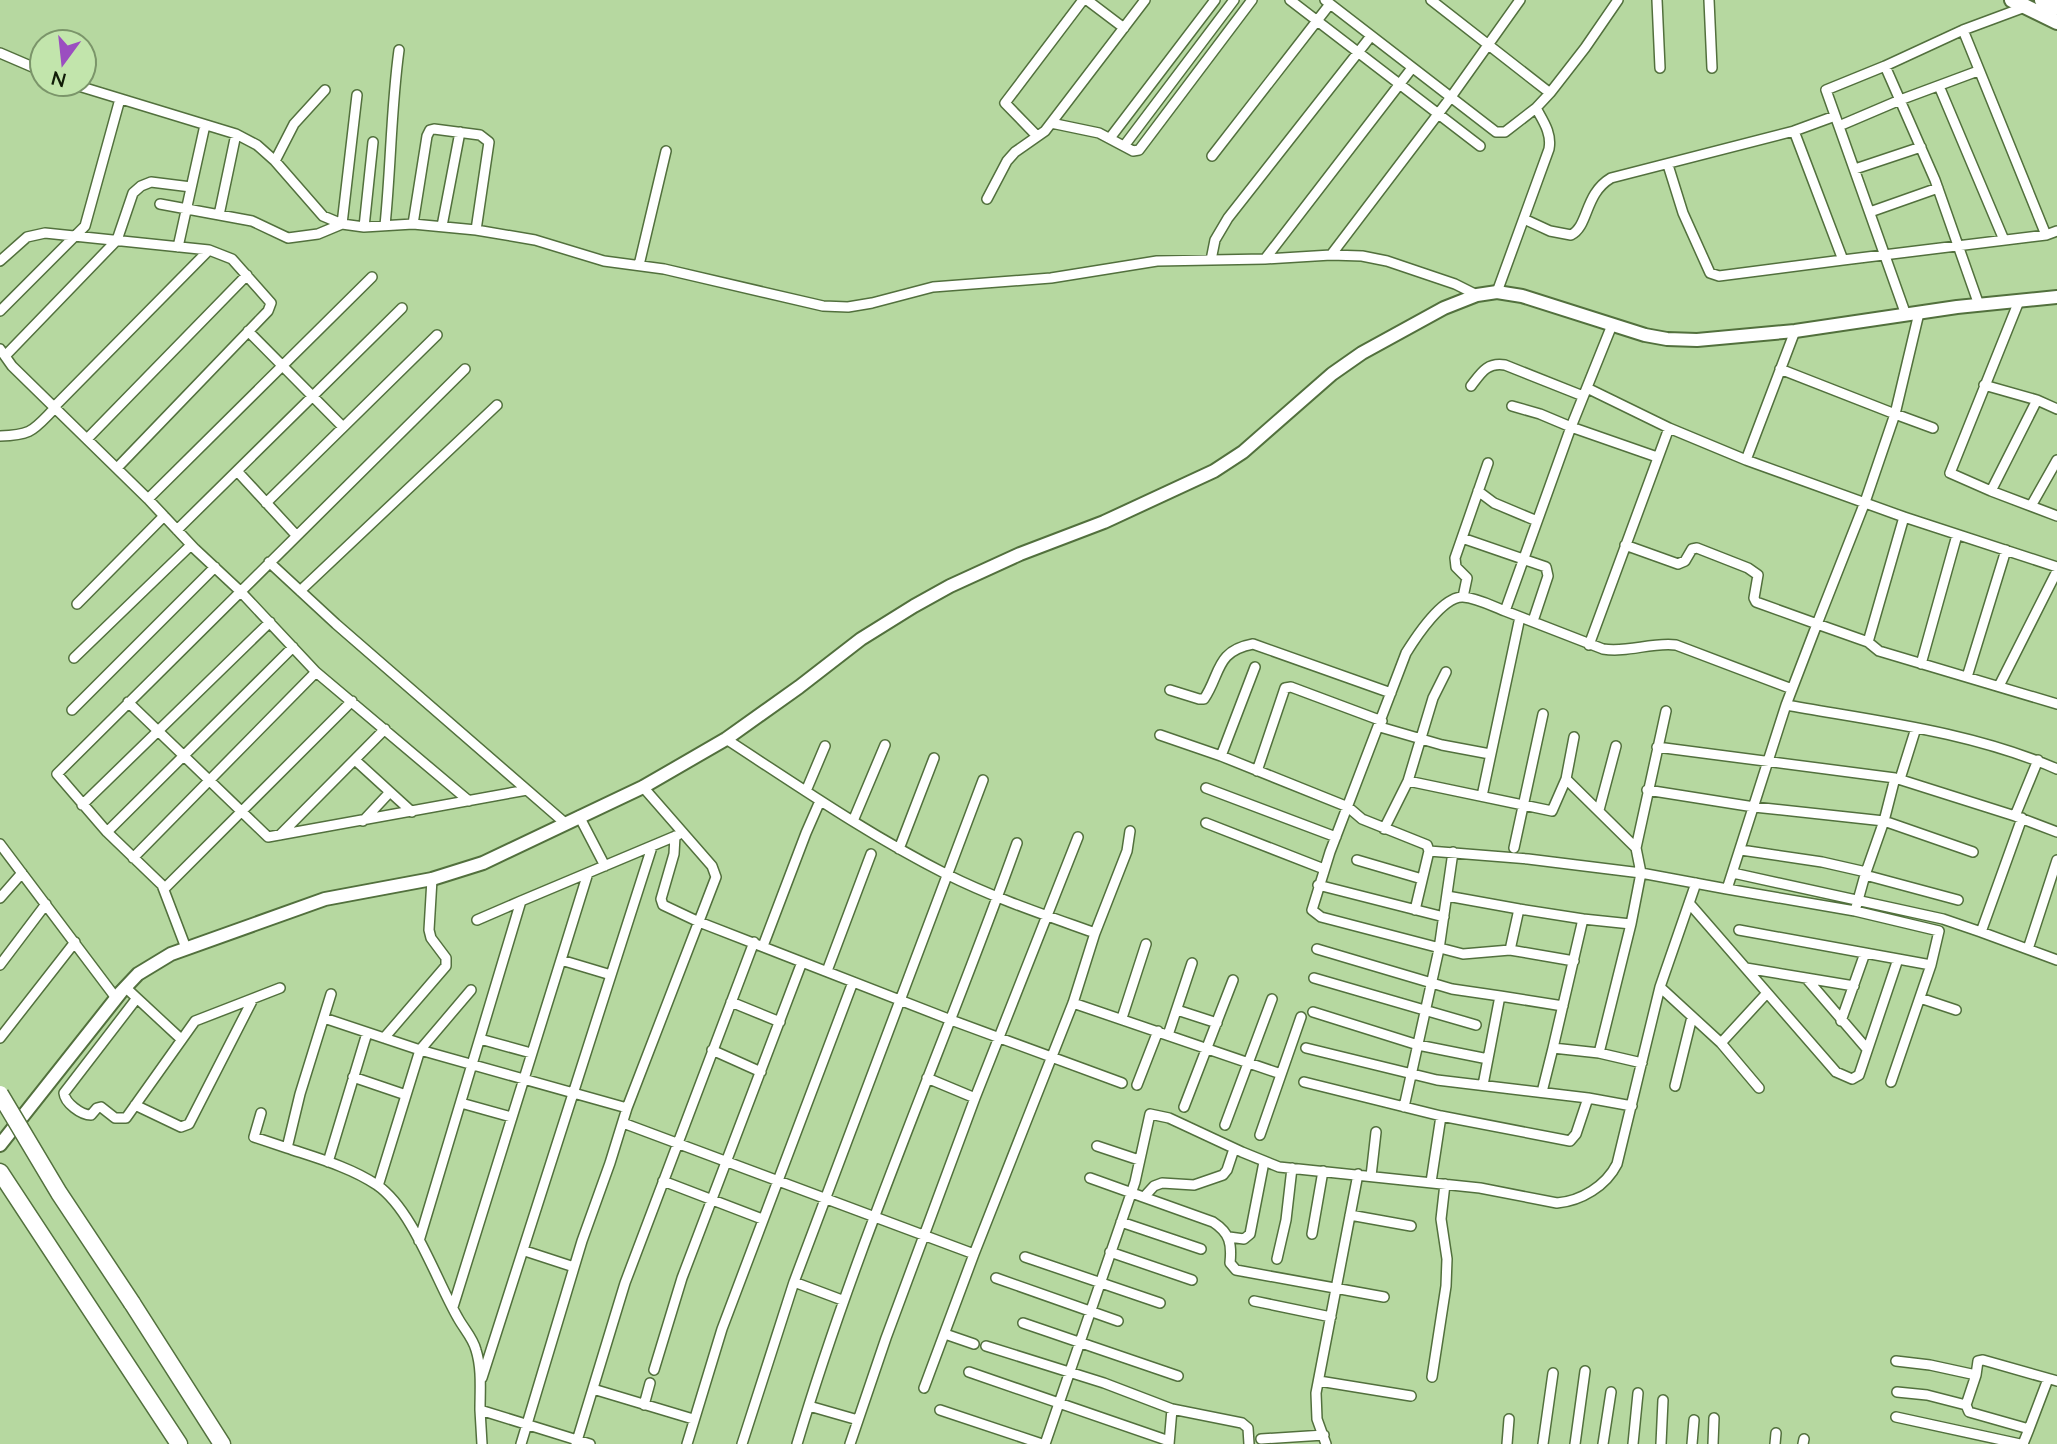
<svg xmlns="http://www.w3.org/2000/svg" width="2057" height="1444" font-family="Lato,sans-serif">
  <rect width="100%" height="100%" fill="#b6d8a0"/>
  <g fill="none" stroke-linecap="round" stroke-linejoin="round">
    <!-- minor casing -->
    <g stroke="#52703d" stroke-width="12">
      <path id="minor" d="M1087,0L1124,28
        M1290,0L1480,146
        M1325,0L1496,132H1505L1536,108
        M1431,0L1550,93L1536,108C1543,121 1552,133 1549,149L1497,292
        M1657,0L1660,68
        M1709,0L1712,68
        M1963,30L2046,235
        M0,53L42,71
        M1885,66L1826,90L1906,315
        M72,84L236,134L257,145L275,161L323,216L342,224L364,227L413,224L476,230L535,240L604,261L664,269L823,306L848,307L872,303L933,287L1051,278L1157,261L1265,259L1331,255L1362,256L1387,261L1455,284L1477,295
        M1939,86L2004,240
        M1550,93L1585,48L1618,0
        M1835,116L1794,131L1843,260L2046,235L2057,231
        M1051,123L1099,133L1133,151L1139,150L1252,0
        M1839,126L1900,100L1978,71
        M1037,136L1005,103L1083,0
        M1110,138L1215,0
        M1124,146L1234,0
        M1212,156L1330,4
        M275,161L294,124L325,90
        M1668,165L1683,213L1710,273L1719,276L1843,260
        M1855,169L1921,147
        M987,199L1007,161L1015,152L1045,131L1145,0
        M160,204L252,221L288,238L318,234L342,224L357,95
        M1870,212L1938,188
        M219,215L236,134
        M1524,219L1550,231L1571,235C1589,226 1584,194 1611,178L1794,131
        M413,224L427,136L430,130L434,129L480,135L489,142L476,230
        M385,225C391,167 391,108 399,50
        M442,226L460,132
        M364,227L373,142
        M178,247L205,125
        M1331,255L1451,97L1520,0
        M1265,259L1412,68
        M1211,260L1215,240L1228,218L1371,36
        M0,261L27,237L45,233L209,250L232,259L271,303L268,311L117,468
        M639,265L666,151
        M2019,301L1950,473L1991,491L2057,516
        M1979,305L1935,180L1885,66L1963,30L2025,7
        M0,311L85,226L120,99
        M1612,325L1571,427L1505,611L1603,649C1628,653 1651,642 1676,645L1792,689
        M248,331L343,427
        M1795,331L1746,460L1904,517L1868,642
        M0,349L12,366L148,499L195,549L240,591L316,672L469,801
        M5,356L117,240L133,193L141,186L151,182L191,187
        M1780,369L1895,414L1919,313
        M1984,385L2037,400L2057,409
        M1471,386C1481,373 1487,362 1505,365L1583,396
        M1587,388L1669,428L1746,460
        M1512,406L1540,414L1571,427L1657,457
        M54,407L209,250
        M0,436C33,435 33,430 55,408
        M87,439L247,275
        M237,471L296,535
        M1478,491L1494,503L1537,521
        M1991,491L2037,400
        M148,499L372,277
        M266,503L437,335
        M2031,506L2057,460
        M1904,517L2057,567
        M177,530L402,308
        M1462,538L1546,567L1548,576L1533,621
        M1625,545L1678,564L1685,561L1692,549L1697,548L1748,568L1758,575L1754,598L1756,602L1817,624L1865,502L1895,414L1933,428
        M269,562L336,624L565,823
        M300,591L497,405
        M1463,597L1467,578L1456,567L1455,558L1488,463
        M77,604L164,516
        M1505,611C1492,606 1477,598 1463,597C1443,596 1416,637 1406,653L1330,852L1312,910L1321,917L1463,954L1510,950
        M1589,645L1669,428
        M74,658L191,545
        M1921,664L1957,535
        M1967,677L2006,550
        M1999,686L2057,571
        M1170,690L1199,699H1204C1221,674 1215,651 1253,644L1391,693
        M128,702L268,837L527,790
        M2057,704L1879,651L1868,642L1817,624L1786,705C1876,721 1972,732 2057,769
        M1786,705L1727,889L1855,911
        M72,710L215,567
        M1380,727L1442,745L1490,754
        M1160,735L1221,756L1348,807L1362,819L1427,845L1429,851L1415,910
        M726,739C798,786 869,835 946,874C994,898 1045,915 1095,933
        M1657,747L1895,778L2015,816
        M1221,756L1255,667
        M355,760L412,812
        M2038,760L2015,816L2057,832
        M1257,771L1285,688L1291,687L1382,721
        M1900,779L1916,728
        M1408,781L1552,811L1566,779L1574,737
        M1206,788L1336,837
        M1647,790L1754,807L1884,821L1973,852
        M806,791L825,746
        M1482,796L1520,617
        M82,805L270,622
        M1599,810L1616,746
        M579,816L605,866
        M2022,818L1981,932L2057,960
        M363,821L390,792
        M853,821L885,745
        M1206,823L1324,869
        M1384,829L1408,781L1433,698L1446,672
        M107,832L293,647
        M280,835L385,729
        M675,836L674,854L661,899L663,905L699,922L951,1020L1122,1083
        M0,844L116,998
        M1514,848L1543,714
        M1636,848L1666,711
        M899,849L934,758
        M1741,850L1822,862L1866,872
        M1429,851L1528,859L1641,873L1636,848L1566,779
        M133,858L316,672
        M1357,860L1422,879
        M1733,873L1943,919L1981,932
        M1865,875L1884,821L1895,778
        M1318,885L1444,917
        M164,889L352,701
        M1447,896L1519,909
        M0,898L22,873
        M1689,903L1836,1072L1852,1079L1859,1075L1898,959
        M477,920L521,901
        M1739,930L1931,965
        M763,946L806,833L820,801
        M186,948L162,885L107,832L57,774L465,369
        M1317,949L1452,989L1500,996
        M2028,949L2057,860
        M561,960L611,975
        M1574,961L1510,950L1519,909L1583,919
        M0,965L46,904
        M1746,968L1854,986
        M827,971L871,854
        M1314,978L1476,1025
        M1806,978L1867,1049
        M125,987L181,1039
        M1660,987L1721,1043L1759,1088
        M331,994L300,1094L287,1148C317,1158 350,1167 377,1185C413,1210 436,1280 458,1318C464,1329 473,1338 476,1350C482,1369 480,1390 480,1410L590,1444
        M137,998L64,1093C65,1103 81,1115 91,1115L97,1108L101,1107L115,1118H126L195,1021L280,988
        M1920,998L1956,1010
        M731,1002L780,1022
        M1073,1003L1281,1074
        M1177,1010L1217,1023
        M1313,1012L1418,1045L1488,1059
        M324,1018L420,1050L627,1108
        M1122,1018L1146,944
        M1841,1021L1865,953
        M1168,1035L1192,963
        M0,1038L75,942
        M384,1038L446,966V958L431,938L429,930L432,879
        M480,1039L531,1053
        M1721,1043L1767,993
        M1306,1048L1437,1080L1588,1098
        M1553,1048L1583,919L1631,924
        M712,1050L761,1072
        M1642,1063L1599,1053L1631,924L1641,873L1727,889
        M353,1077L406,1095
        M927,1078L975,1098
        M1304,1082L1441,1116L1570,1141L1576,1134L1588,1098L1632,1106
        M1891,1082L1931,965L1939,931L1855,911L1865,875L1958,900
        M1137,1085L1158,1031
        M1483,1085L1500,996L1563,1006
        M1675,1086L1692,1017
        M1542,1092L1553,1048L1599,1053
        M461,1103L511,1117
        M135,1105L181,1127L189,1124L253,999
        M1184,1107L1233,980
        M1404,1107L1439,949L1453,852
        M261,1113L254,1137L287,1148
        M623,1123L974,1254
        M1225,1125L1272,999
        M1260,1135L1301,1017
        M1097,1146L1139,1160
        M328,1162L367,1033
        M1371,1176L1376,1132
        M1090,1178L1213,1222C1230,1233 1232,1244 1230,1263L1236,1270L1384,1297
        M663,1181L762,1219
        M1431,1182L1441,1116
        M378,1186L420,1050L471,990
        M1144,1197L1154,1186L1162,1183L1194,1185L1223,1175L1227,1170L1234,1149
        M1350,1215L1411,1226
        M1121,1222L1201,1249
        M1312,1234L1323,1171
        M1229,1237L1244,1239L1250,1234L1264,1162
        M419,1241L521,901L678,835
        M525,1251L574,1267
        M1110,1252L1192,1280
        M1025,1257L1160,1303
        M1277,1259L1286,1220L1292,1168
        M996,1278L1118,1321
        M794,1282L842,1300
        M1254,1301L1331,1317
        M453,1307L588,873
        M1023,1323L1178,1376
        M945,1334L974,1344
        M986,1346L1104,1383L1172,1409L1242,1423L1248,1428L1249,1444
        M1896,1361L1930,1365L1976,1375L1966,1405L1969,1412L2029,1429L2023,1444
        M654,1370L682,1278L802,962
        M969,1372L1169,1441
        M1976,1375L1978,1361L1983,1360L2057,1381
        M1432,1377L1446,1286L1447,1259L1441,1219L1445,1184
        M482,1378L652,847
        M1319,1381L1411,1396
        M924,1388L974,1254L1073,1003L1095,933L1127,851L1130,831
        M593,1389L693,1419
        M1897,1392L1927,1395L1966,1405
        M644,1405L650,1383
        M809,1406L858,1420
        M480,1410L482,1444
        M940,1410L1042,1444
        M1896,1417L2020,1444
        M2029,1429L2048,1379
        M1261,1439L1324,1435
        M521,1444L582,1241L610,1163L627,1108L716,877L712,866L643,787
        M576,1444L625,1283L754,942
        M687,1444L722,1329L853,982
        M742,1444L794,1282L983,780
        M797,1444C858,1239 945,1044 1017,843
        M850,1444L886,1338L975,1098L1078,837
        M1045,1444L1135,1182L1150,1114L1169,1118L1242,1152L1279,1167L1480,1188L1557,1203C1581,1201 1606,1186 1617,1164L1660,987L1696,883
        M1169,1444L1172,1409
        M1326,1444L1317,1419L1316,1393L1358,1174
        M1507,1444L1509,1419
        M1543,1444L1553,1373
        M1575,1444L1585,1371
        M1603,1444L1611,1392
        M1633,1444L1638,1393
        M1661,1444L1663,1400
        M1692,1444L1694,1420
        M1713,1444L1714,1418
        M1775,1444L1776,1433
        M1803,1444L1804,1439"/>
    </g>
    <!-- secondary casing -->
    <g stroke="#52703d" stroke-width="16">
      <path id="secondary" d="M0,1145L121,992L138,974L171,954L325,899L432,879L483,863L643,787L726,739L799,687L861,639L914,606L950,586L1020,554L1104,522L1214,471L1243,452L1332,374L1362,353L1444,308L1477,295L1497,292L1522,296L1645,335L1667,339L1697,340L1795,331L1957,307L2057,297"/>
    </g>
    <!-- primary casing -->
    <g stroke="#52703d" stroke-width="18">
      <path id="primary" d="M2012,0L2057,22
        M2042,0L2057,7"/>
    </g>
    <!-- motorway casing -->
    <g stroke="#52703d" stroke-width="19">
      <path id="motorway" d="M0,1172L179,1444
        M132,1303L222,1444"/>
    </g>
    <!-- minor -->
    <use href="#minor" stroke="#fff" stroke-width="9"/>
    <!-- secondary -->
    <use href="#secondary" stroke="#fff" stroke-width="12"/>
    <!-- primary -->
    <use href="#primary" stroke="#fff" stroke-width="14"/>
    <!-- motorway -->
    <use href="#motorway" stroke="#fff" stroke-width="16"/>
    <!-- motorway-bridge casing -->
    <g stroke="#52703d" stroke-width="19" stroke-linecap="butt">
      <path id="motorway-bridge" d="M0,1094L59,1193L132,1303"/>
    </g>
    <!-- motorway-bridge -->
    <use href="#motorway-bridge" stroke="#fff" stroke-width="16"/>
  </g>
  <!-- north arrow -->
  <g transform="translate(63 63) rotate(195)"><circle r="33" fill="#c2e5ac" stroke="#7b956a" stroke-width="2"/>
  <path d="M0-5L12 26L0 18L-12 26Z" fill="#9b4ec0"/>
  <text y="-10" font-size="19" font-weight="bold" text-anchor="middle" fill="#101c07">N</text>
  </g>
</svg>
